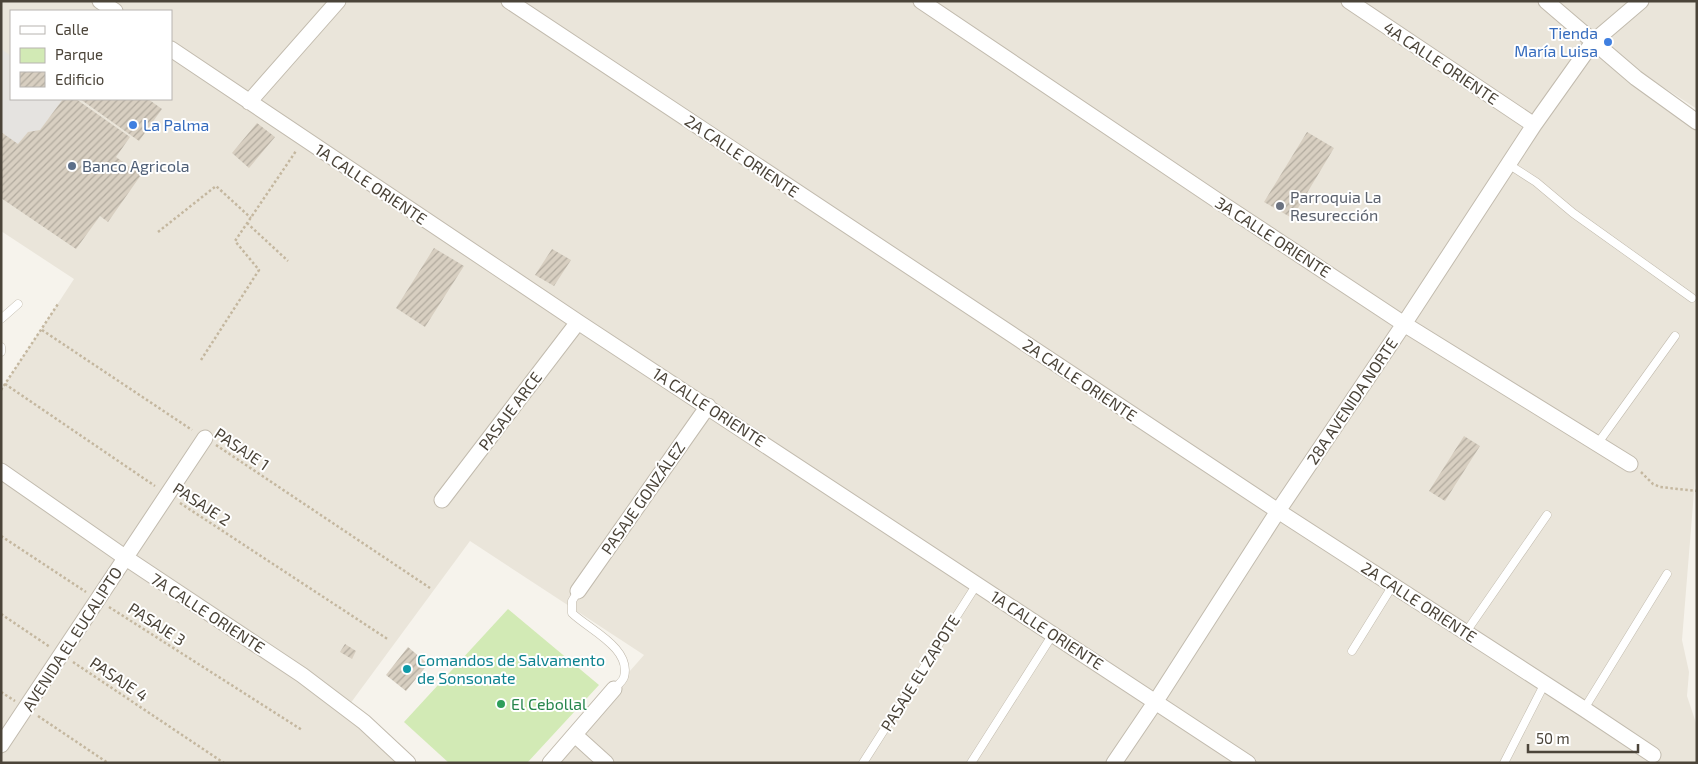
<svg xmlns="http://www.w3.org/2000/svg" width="1698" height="764" font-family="'Exo 2',sans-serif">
  <defs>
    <pattern id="building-hatch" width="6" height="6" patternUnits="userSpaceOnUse" patternTransform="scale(1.25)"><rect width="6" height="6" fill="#d8cfc1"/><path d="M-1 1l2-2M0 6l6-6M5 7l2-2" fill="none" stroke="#b1aa9e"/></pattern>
  </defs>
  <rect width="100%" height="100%" fill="#f6f3ec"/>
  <!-- residential -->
  <path fill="#eae5da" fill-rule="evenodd" d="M1,1H1697V109L1598,45L1697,122V455L1682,640L1689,672L1687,696L1697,726V763H549L644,655L470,541L347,708L408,763H1V388L5,384L74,279L1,231ZM11,11H171V99H11Z"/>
  <!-- green -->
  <path fill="#d2eab5" d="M508,609L599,685L527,763H449L404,722Z"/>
  <!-- parking -->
  <path fill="#e5e3e0" d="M1,49L11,56V99H63L40,130L28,132L18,144L1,132Z"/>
  <!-- building -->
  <path fill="url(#building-hatch)" d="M63,99H76L130,137L116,157L141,175L108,222L100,216L76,249L1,198V132L18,144L28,132L40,130Z
    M80,99H148L162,109L139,141Z
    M257,123L275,137L249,168L232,153Z
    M1307,132L1334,148L1292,218L1264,202Z
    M434,248L464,266L425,327L396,308Z
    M552,249L571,260L554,286L535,275Z
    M1464,436L1480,446L1445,501L1429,491Z
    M345,644L356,651L352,659L340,652Z
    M408,647L428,664L406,691L386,675Z"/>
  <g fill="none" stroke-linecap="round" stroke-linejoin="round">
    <!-- lane casing -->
    <g stroke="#c2bbae" stroke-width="9">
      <path id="lane" d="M1508,164L1536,182L1573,213L1692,298
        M1,319L18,304
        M1,347V352
        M1598,443L1675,336
        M578,591L572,601V613C588,629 632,648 624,677C623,681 617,686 614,689
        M1466,632L1547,515
        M1352,651L1393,585
        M1584,709L1667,574
        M863,763L977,584
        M971,763L1053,634
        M1504,763L1545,683"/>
    </g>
    <!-- street casing -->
    <g stroke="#c2bbae" stroke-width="17">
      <path id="street" d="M100,1L115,11
        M509,1L1278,511L1584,709L1653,755
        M921,1L1221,203L1404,324L1630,464
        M1349,1L1534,125
        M1546,1L1636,78L1697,122
        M171,49L578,322L1248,763
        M249,102L338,1
        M1,471L126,558L302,675L364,722L408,763
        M442,500L578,322
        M578,591L708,406
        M575,735L606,763
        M1,745L205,438
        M550,763L614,689
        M1114,763L1156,701L1278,511L1404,324L1534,125L1593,42L1641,1"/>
    </g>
    <!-- path -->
    <path stroke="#c4b79f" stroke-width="2.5" stroke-dasharray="2.5 2.5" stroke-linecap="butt" d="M247,223L288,261
      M158,232L216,186L251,218
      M42,330L192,430
      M201,360L259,270L235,241L296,151
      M5,384L155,486
      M1,390L58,304
      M216,445L430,588
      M1641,472L1653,484L1660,487L1697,491
      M180,503L389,640
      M1,536L86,592
      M109,607L302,730
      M1,614L50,647
      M73,662L224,763
      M1,692L15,701
      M38,716L108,763"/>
    <!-- lane -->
    <use href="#lane" stroke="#fff" stroke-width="8"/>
    <!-- street -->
    <use href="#street" stroke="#fff" stroke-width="15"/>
  </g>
  <!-- markers -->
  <g fill="#3f7fe0" stroke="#fff" stroke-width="2">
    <circle cx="1608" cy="42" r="5"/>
    <circle cx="133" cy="125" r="5"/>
  </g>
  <circle fill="#5c6f8a" stroke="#fff" stroke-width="2" cx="72" cy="166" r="5"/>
  <circle fill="#6b7280" stroke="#fff" stroke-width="2" cx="1280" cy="206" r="5"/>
  <circle fill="#0f9aa8" stroke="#fff" stroke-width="2" cx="407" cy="669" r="5"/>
  <circle fill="#2e9e5b" stroke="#fff" stroke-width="2" cx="501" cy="704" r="5"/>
  <g text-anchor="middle" stroke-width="4" stroke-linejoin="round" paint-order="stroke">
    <!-- shop labels -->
    <g font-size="16" fill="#366cbe" stroke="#fff" text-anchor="end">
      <text x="1598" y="39">Tienda<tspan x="1598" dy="18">María Luisa</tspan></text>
      <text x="143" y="131" text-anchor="start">La Palma</text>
    </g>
    <!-- street labels -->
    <g font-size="16" fill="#4b4439" stroke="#fff">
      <text transform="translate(1441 63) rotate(34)" y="6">4A CALLE ORIENTE</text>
      <text transform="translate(742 156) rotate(34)" y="6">2A CALLE ORIENTE</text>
      <text transform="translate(371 184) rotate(34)" y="6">1A CALLE ORIENTE</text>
      <text transform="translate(1273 237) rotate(33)" y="6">3A CALLE ORIENTE</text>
      <text transform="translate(1080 380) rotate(34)" y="6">2A CALLE ORIENTE</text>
      <text transform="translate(1352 401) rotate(-56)" y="6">28A AVENIDA NORTE</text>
      <text transform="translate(709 407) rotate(33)" y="6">1A CALLE ORIENTE</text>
      <text transform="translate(510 411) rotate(-53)" y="6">PASAJE ARCE</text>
      <text transform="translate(242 449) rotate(34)" y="6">PASAJE 1</text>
      <text transform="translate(643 498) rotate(-55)" y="6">PASAJE GONZÁLEZ</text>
      <text transform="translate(202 504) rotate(33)" y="6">PASAJE 2</text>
      <text transform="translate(1419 602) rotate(33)" y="6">2A CALLE ORIENTE</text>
      <text transform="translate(208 613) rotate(33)" y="6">7A CALLE ORIENTE</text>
      <text transform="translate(157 624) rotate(33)" y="6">PASAJE 3</text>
      <text transform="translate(1047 630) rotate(33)" y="6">1A CALLE ORIENTE</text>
      <text transform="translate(72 639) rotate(-57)" y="6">AVENIDA EL EUCALIPTO</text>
      <text transform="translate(920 673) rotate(-58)" y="6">PASAJE EL ZAPOTE</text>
      <text transform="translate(119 679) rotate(34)" y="6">PASAJE 4</text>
    </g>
    <!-- service labels -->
    <g font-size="16" fill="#4e5e75" stroke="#fff" text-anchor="start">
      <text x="82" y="172">Banco Agricola</text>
    </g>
    <!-- worship labels -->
    <g font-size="16" fill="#5b616d" stroke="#fff" text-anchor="start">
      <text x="1290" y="203">Parroquia La<tspan x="1290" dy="18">Resurección</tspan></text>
    </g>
    <!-- culture labels -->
    <g font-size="16" fill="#0d838f" stroke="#fff" text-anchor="start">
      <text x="417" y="666">Comandos de Salvamento<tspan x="417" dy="18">de Sonsonate</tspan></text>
    </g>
    <!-- leisure labels -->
    <g font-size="16" fill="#27864d" stroke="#fff" text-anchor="start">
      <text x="511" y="710">El Cebollal</text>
    </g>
  </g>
  <!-- border -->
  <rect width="1698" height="764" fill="none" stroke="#4b4439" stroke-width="5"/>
  <!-- legend -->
  <rect x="10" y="10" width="162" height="90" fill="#ffffff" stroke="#b7b4b0"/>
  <rect x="20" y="26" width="25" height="8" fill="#ffffff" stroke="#b7b4b0"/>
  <text x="55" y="35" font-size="15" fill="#4b4439">Calle</text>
  <rect x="20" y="48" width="25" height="15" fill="#d2eab5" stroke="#b7b4b0"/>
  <text x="55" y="60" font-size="15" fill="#4b4439">Parque</text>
  <rect x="20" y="72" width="25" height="15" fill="url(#building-hatch)" stroke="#b7b4b0"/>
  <text x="55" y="85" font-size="15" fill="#4b4439">Edificio</text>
  <!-- scale -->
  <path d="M1528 744v8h110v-8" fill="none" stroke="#4b4439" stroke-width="2.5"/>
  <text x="1536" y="744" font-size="15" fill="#4b4439" stroke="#ffffff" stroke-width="4" paint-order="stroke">50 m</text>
</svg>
